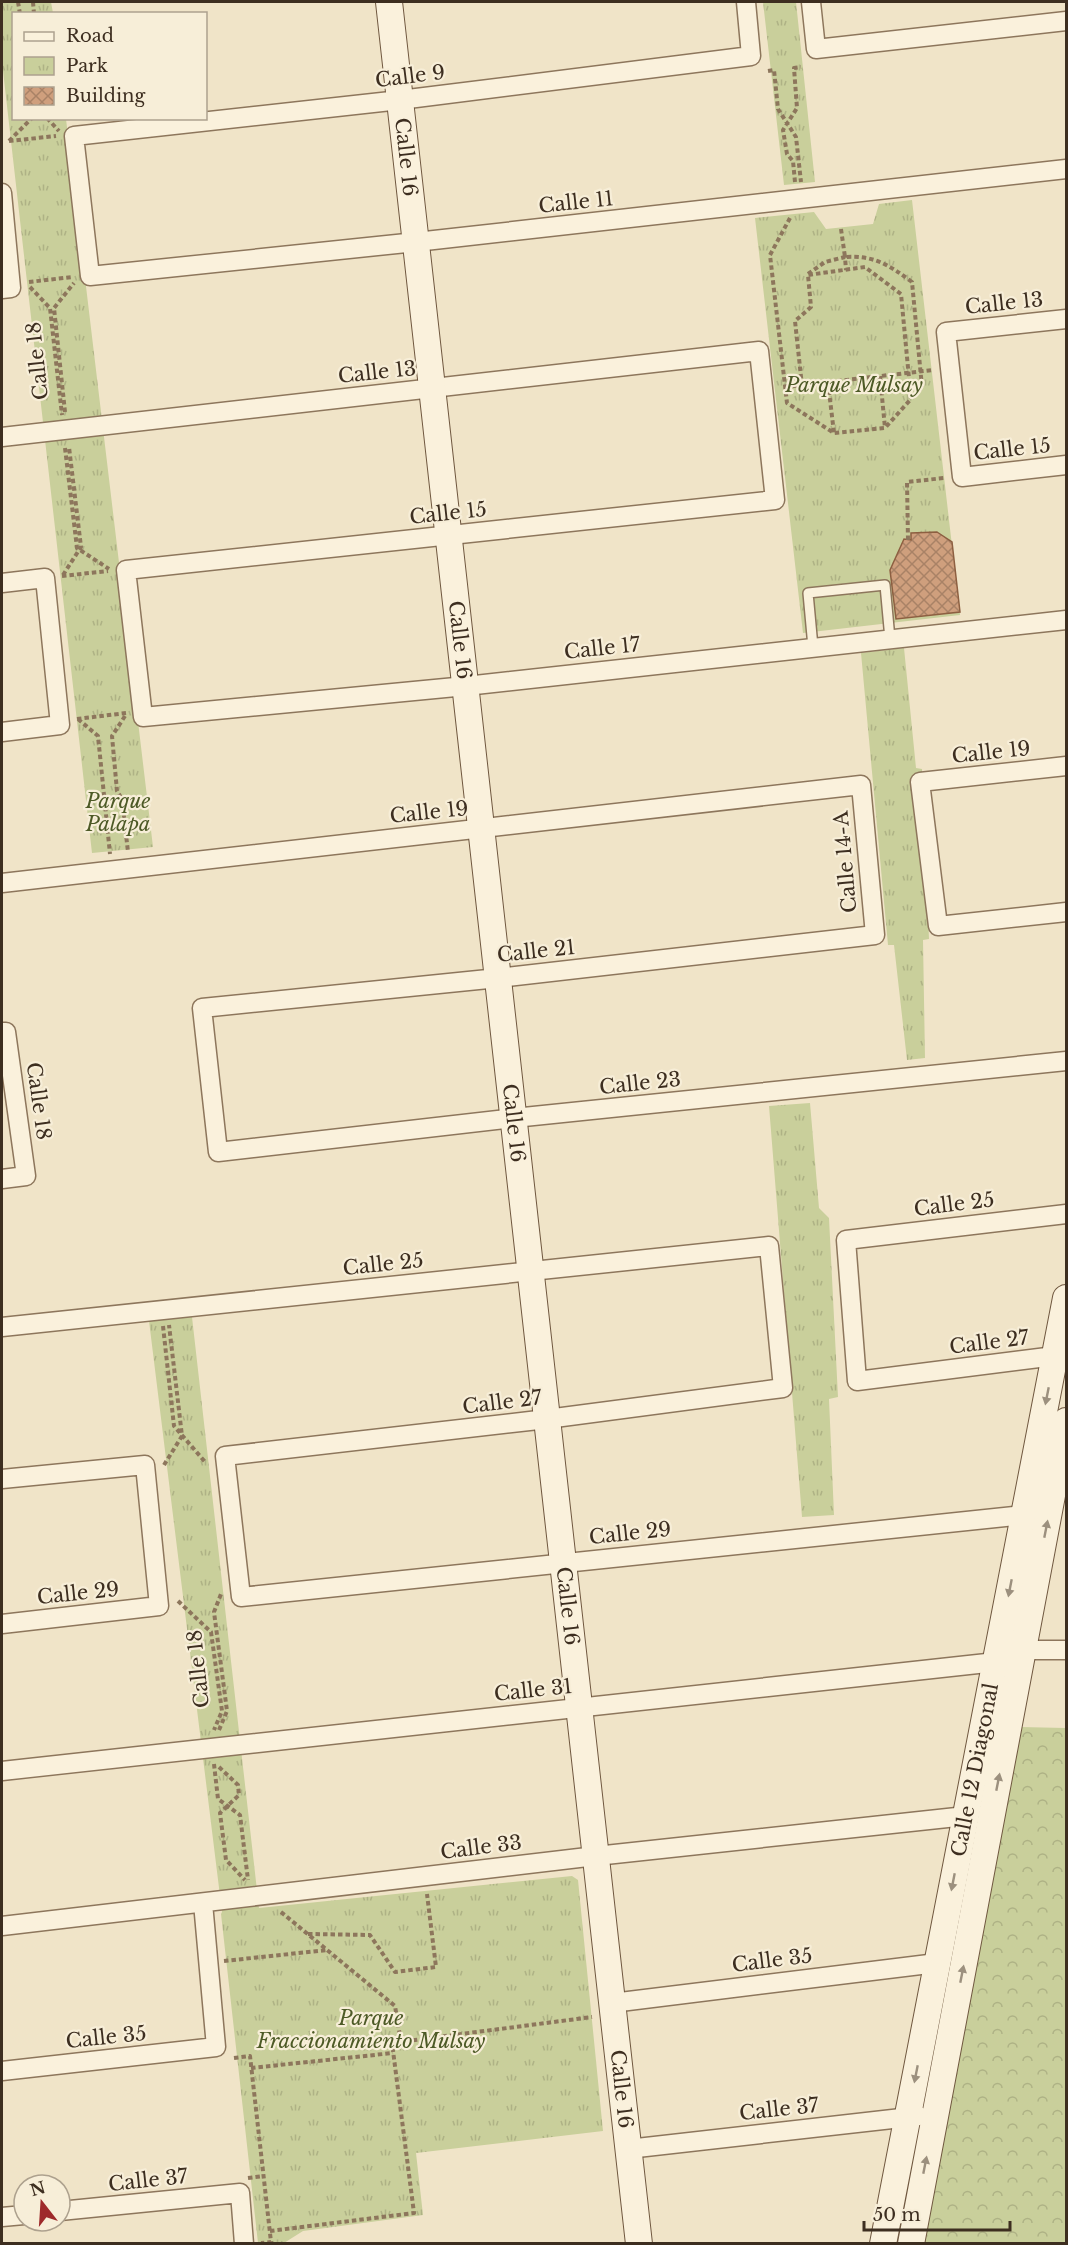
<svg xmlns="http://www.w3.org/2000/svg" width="1068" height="2245" font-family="'Libre Baskerville',serif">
  <defs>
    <pattern id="forest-crowns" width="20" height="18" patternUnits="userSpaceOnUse" patternTransform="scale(1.5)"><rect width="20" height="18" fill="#c9cf9b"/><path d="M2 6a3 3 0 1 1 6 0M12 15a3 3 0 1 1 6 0" fill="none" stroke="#aeb285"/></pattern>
    <pattern id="park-tufts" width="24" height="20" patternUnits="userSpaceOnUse" patternTransform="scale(1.5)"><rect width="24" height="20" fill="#c9cf9b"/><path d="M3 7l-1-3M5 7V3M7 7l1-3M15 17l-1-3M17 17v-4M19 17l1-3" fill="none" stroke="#aeb285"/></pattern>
    <pattern id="building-cross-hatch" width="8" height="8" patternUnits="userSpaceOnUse" patternTransform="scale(1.5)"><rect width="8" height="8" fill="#cf9f7d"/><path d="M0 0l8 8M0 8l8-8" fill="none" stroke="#a98266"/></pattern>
  </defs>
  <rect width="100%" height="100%" fill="#f0e4c8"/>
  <!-- forest -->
  <path fill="url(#forest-crowns)" d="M1020,1727L1066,1728V2243L923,2244Z"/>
  <!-- park -->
  <path fill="url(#park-tufts)" d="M2,2H51L53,13L14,14V118L66,119L153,847L92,853L2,62Z
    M763,2H796L815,182L784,185Z
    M912,200L960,615L803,633L755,218L814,212L826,229L873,224L879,204Z
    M904,648L916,768L922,769L929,939L923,940L925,1058L907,1060L894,945H888L861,653Z
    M810,1103L819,1208L829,1218L838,1397L829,1399L834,1515L802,1517L769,1106Z
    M192,1317L259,1908L572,1876L578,1880L603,2131L416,2153L423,2215L303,2231L284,2243H258L221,1914L222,1912L149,1321Z"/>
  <!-- building -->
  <path fill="url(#building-cross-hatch)" stroke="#8d5f41" stroke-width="1.5" d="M937,532L952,542L960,612L896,619L890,570L904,539L911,540V533Z"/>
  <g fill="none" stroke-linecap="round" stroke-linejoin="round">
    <!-- lane casing -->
    <g stroke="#8d765c" stroke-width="12">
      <path id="lane" d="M813,647L808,593L885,585L890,639"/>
    </g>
    <!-- street casing -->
    <g stroke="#8d765c" stroke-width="21">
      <path id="street" d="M746,2L751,56L400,100L74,136L90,276L416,242L1066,169
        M811,2L816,49L1066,21
        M2,193L11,288L2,289
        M1066,319L946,332L962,477L1066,465
        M2,437L759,351L775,500L126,570L143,717L466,686L1066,620
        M2,583L45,578L60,725L2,732
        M1066,766L920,782L938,926L1066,912
        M2,883L861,785L875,935L498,978L202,1008L218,1152L514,1118L1066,1061
        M2,1032H6L26,1176L2,1179
        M2,1327L769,1246L783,1388L547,1419L225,1456L241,1597L1024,1515
        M1055,1356L857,1381L846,1240L1066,1214
        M2,1479L145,1465L159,1606L2,1624
        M2,1771L996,1662L1023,1650H1066
        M2,1926L596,1856L966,1816
        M612,2003L937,1963
        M2,2071L216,2047L203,1903
        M628,2149L919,2116
        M60,2211L240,2193L244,2244
        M2,2217L24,2215"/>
    </g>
    <!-- secondary casing -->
    <g stroke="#6f573f" stroke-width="28">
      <g id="secondary">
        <path id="s1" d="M389,2L639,2244"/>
        <path id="s2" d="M883,2244L1066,1298"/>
        <path d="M911,2244L1066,1421"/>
      </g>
    </g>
    <!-- path -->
    <path stroke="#8d765c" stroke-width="4" stroke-dasharray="4.5 3" stroke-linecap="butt" d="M18,2L20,14
      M33,2L34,14
      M768,71L774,70L778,109L796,137L801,182
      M47,118L59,131
      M9,141L56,136
      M9,141L32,118
      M795,182L793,161L787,154L783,130L797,108L794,68L801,67
      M790,218L770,255L787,403L834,433L885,428L911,399L901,294L865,267L808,275
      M841,229L845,257C874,255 889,265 912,282L922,387L911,399
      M808,274L825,262L845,257L846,270
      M29,282L72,277
      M30,287L50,308L62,415
      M880,376L885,428
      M828,383L834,433
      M802,386L795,321L811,307L808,275
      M785,387L933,370
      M65,412L54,308L74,283
      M65,448L77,548L109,569
      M908,540L907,482L944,478
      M63,575L81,547L69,447
      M62,576L108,571
      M125,716L112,736L117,791L122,799L128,852
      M77,719L126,713
      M78,719L98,736L110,854
      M163,1326L174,1426L206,1463
      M164,1465L182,1436L169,1325
      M178,1601L211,1632L222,1711L214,1730
      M219,1730L227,1711L214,1612L221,1594
      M214,1764L218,1799L240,1815L248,1880
      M219,1767L238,1785L239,1795L220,1813L226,1860L245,1880
      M281,1912L395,2006L401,2042
      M308,1934L370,1935L395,1972L436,1967L427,1894
      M224,1961L327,1950
      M234,2058L250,2056L271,2242L261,2243
      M251,2068L393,2053
      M248,2178L263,2176
      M270,2231L414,2213L392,2043L592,2017"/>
    <!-- lane -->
    <use href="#lane" stroke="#faf1dc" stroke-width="9"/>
    <!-- street -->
    <use href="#street" stroke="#faf1dc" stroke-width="18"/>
    <!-- secondary -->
    <use href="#secondary" stroke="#faf1dc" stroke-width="26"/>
  </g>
  <!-- one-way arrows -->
  <defs><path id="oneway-solid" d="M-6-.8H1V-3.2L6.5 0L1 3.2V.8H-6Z" transform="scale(1.5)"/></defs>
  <g fill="#9c907e">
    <use href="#oneway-solid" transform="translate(1047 1396) rotate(101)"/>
    <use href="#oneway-solid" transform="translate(1046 1529) rotate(-79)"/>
    <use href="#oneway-solid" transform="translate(1010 1588) rotate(101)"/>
    <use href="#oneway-solid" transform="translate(998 1782) rotate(-79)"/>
    <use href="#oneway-solid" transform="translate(953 1882) rotate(101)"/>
    <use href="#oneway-solid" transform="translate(962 1974) rotate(-79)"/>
    <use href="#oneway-solid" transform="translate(916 2074) rotate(101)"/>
    <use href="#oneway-solid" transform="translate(925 2165) rotate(-79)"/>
  </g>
  <g text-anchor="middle" stroke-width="4.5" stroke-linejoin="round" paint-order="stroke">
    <!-- street labels -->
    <g font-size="20" fill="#3d2e20" stroke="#f7eed8">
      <text transform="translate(410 76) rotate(-7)" y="7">Calle 9</text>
      <text dy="7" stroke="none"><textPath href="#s1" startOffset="156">Calle 16</textPath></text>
      <text transform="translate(576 202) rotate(-6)" y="7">Calle 11</text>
      <text transform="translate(1004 303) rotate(-6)" y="7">Calle 13</text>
      <text transform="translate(37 361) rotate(-96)" y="7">Calle 18</text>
      <text transform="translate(377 372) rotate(-6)" y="7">Calle 13</text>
      <text transform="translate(1012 449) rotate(-6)" y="7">Calle 15</text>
      <text transform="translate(448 513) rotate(-6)" y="7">Calle 15</text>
      <text dy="7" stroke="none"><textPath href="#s1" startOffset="642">Calle 16</textPath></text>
      <text transform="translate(602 648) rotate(-6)" y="7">Calle 17</text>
      <text transform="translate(991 752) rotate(-6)" y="7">Calle 19</text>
      <text transform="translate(429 812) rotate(-6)" y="7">Calle 19</text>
      <text transform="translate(845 862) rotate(-95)" y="7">Calle 14-A</text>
      <text transform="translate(536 951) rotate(-6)" y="7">Calle 21</text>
      <text transform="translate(640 1083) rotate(-6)" y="7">Calle 23</text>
      <text transform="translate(39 1101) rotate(82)" y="7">Calle 18</text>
      <text dy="7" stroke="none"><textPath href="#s1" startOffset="1128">Calle 16</textPath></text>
      <text transform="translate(954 1204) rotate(-7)" y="7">Calle 25</text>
      <text transform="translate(383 1264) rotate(-6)" y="7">Calle 25</text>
      <text transform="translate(989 1342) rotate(-7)" y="7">Calle 27</text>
      <text transform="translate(502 1402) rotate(-7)" y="7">Calle 27</text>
      <text transform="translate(630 1533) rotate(-6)" y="7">Calle 29</text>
      <text transform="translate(78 1593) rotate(-6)" y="7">Calle 29</text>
      <text dy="7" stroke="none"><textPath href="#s1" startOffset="1614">Calle 16</textPath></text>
      <text transform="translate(198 1669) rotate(-96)" y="7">Calle 18</text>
      <text transform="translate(533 1690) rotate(-6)" y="7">Calle 31</text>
      <text dy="7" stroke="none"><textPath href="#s2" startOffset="483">Calle 12 Diagonal</textPath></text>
      <text transform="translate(481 1847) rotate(-7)" y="7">Calle 33</text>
      <text transform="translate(772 1960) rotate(-7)" y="7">Calle 35</text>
      <text transform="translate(106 2037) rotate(-6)" y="7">Calle 35</text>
      <text dy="7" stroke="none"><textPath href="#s1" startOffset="2100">Calle 16</textPath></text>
      <text transform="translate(779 2109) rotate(-6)" y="7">Calle 37</text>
      <text transform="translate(148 2180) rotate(-6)" y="7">Calle 37</text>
    </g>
    <!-- park labels -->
    <g font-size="20" font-style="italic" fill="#4d5a26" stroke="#f7eed8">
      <text x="854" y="392">Parque Mulsay</text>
      <text x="118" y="808">Parque<tspan x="118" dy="23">Palapa</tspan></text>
      <text x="371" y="2025">Parque<tspan x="371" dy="23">Fraccionamiento Mulsay</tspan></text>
    </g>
  </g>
  <!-- border -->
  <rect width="1068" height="2245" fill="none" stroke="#3d2e20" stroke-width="6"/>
  <!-- legend -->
  <rect x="12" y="12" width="195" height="108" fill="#f7eed8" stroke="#ada18e" stroke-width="1.5"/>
  <rect x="24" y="32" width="30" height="9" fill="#faf1dc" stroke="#ada18e" stroke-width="1.5"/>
  <text x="66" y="42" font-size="18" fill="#3d2e20">Road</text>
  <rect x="24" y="57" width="30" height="18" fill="url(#park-tufts)" stroke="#ada18e" stroke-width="1.5"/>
  <text x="66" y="72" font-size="18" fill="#3d2e20">Park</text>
  <rect x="24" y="87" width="30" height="18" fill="url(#building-cross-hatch)" stroke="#ada18e" stroke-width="1.5"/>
  <text x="66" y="102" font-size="18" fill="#3d2e20">Building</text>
  <!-- north arrow -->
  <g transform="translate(42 2203) rotate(343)"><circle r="28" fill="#f7eed8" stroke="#ada18e" stroke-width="1.5"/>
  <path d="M0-4.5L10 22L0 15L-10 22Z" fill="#9e2a2b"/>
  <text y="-9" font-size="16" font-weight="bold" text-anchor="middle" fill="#3d2e20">N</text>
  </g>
  <!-- scale -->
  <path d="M864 2221v9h146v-9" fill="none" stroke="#3d2e20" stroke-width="3"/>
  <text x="873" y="2221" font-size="18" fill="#3d2e20" stroke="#f7eed8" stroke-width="4.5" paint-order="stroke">50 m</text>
</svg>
